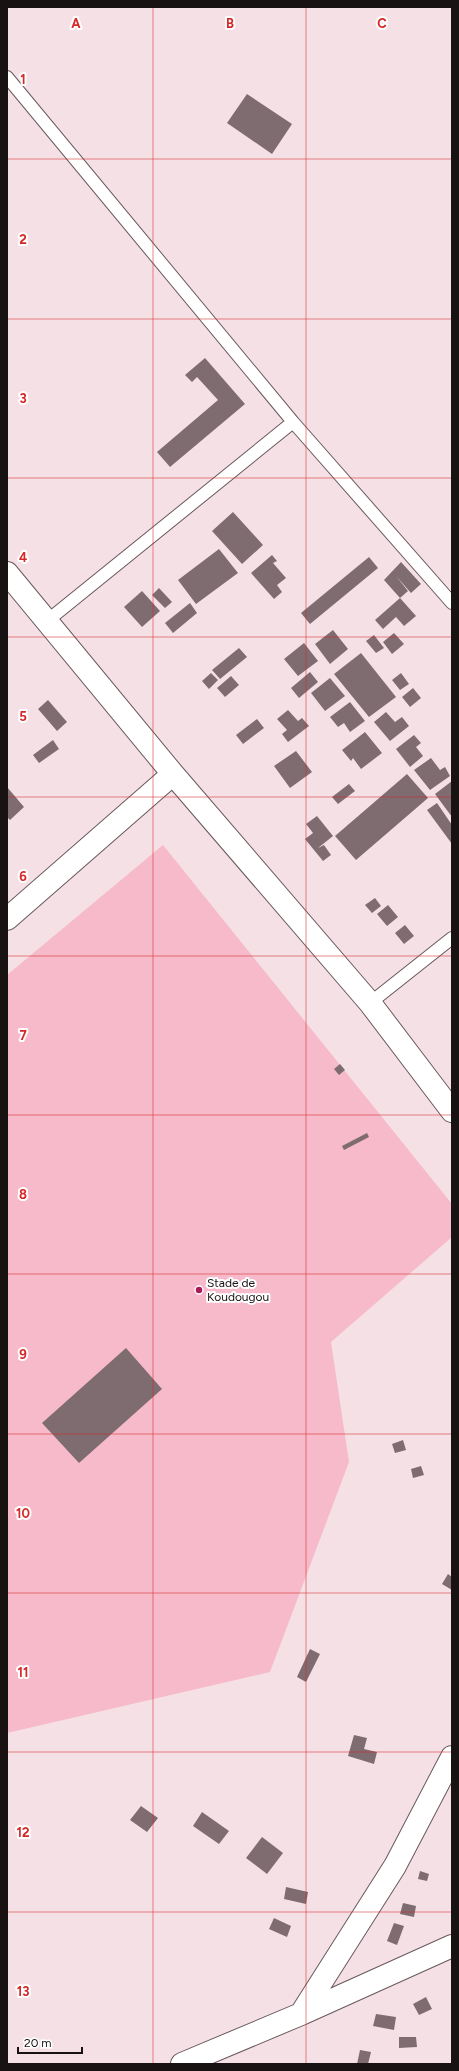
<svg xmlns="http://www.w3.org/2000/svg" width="459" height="2071" font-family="Figtree,sans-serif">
  <rect width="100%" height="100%" fill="#f5e1e5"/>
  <!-- green -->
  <path fill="#f7baca" d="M163,845L452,1204V1237L331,1342L349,1462L270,1672L7,1733V975Z"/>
  <!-- building -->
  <path fill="#7e6c71" d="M247,94L292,124L272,154L227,123Z
    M205,358L245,404L170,467L157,452L218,400L197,377L192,382L185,375Z
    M233,512L263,545L242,564L212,531Z
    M219,549L238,573L196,604L178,580Z
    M272,555L277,561L273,563L286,578L277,585L282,592L274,599L251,573Z
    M369,557L378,568L310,624L301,613Z
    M401,562L421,584L411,593L396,576L408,591L400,598L384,580Z
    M159,588L172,602L165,608L152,595Z
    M142,591L160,611L142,627L124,607Z
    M400,598L416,616L404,626L396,617L383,629L375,620Z
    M190,603L197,613L173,633L165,623Z
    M333,630L348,649L330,664L315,644Z
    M394,633L404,644L392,654L383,642Z
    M374,635L384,648L376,653L366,641Z
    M304,643L318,661L298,676L284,659Z
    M239,648L247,657L220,679L212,670Z
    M361,653L396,697L369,717L334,674Z
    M310,672L318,682L299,698L291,688Z
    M211,673L218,680L209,689L202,681Z
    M401,673L409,684L400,690L392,680Z
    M231,676L239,685L225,697L217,688Z
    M330,678L345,696L325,711L311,693Z
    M413,688L421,698L410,707L402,697Z
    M48,700L67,722L57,731L38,709Z
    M350,702L365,721L350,732L344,723L338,727L330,717Z
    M288,710L298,721L302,718L309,726L288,742L282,734L287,730L277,719Z
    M386,712L395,722L402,717L409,726L390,741L374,722Z
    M257,719L264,728L243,744L236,735Z
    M365,732L382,753L361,769L353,758L351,761L342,750Z
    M414,735L421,743L416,747L423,756L410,767L396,749Z
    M53,740L59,749L39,763L33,755Z
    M296,751L312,772L290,788L274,766Z
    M431,758L440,770L445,767L450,776L430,790L414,770Z
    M407,774L428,798L356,860L335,836Z
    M452,781V817L435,794Z
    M349,784L355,791L338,804L332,797Z
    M7,787L24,807L10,820L7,817Z
    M437,803L452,825V844L427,810Z
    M317,816L333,836L318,848L324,845L331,855L323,861L305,839L313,833L306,824Z
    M375,898L381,906L372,913L365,905Z
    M388,905L398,917L387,926L377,914Z
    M405,925L414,936L404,944L395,933Z
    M340,1064L345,1070L339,1075L334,1069Z
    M367,1133L369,1137L344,1150L342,1146Z
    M126,1348L162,1389L79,1463L42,1423Z
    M403,1440L406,1450L395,1453L392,1444Z
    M421,1466L424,1475L413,1478L411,1469Z
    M448,1574L452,1577V1590L442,1584Z
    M310,1649L320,1654L306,1682L297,1677Z
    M354,1735L367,1738L364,1749L377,1752L374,1764L348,1756Z
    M141,1806L158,1818L147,1832L130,1820Z
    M202,1812L229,1831L219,1844L193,1826Z
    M262,1837L283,1853L267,1874L246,1858Z
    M420,1871L429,1874L427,1881L418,1879Z
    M286,1887L308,1892L306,1904L284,1899Z
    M403,1903L416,1906L414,1917L400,1914Z
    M274,1918L291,1926L287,1937L269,1929Z
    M394,1923L404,1926L397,1945L387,1941Z
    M426,1997L432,2009L419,2015L413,2004Z
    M376,2014L396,2017L394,2030L373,2026Z
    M399,2037H416L417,2047L399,2048Z
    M360,2050L371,2052L368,2064H357Z"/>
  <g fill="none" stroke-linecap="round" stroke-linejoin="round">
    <!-- lane casing -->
    <g stroke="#69585c" stroke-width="14">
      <path id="lane" d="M7,77L293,422L452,603
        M47,621L293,422
        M370,1003L452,938"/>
    </g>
    <!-- street casing -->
    <g stroke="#69585c" stroke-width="24">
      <path id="street" d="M7,573L173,774L370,1003L452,1111
        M7,919L173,774
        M301,2014L395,1866L452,1757
        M182,2064L301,2014L452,1946"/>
    </g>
    <!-- lane -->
    <use href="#lane" stroke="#fff" stroke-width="12"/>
    <!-- street -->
    <use href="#street" stroke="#fff" stroke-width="22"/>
  </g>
  <!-- grid -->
  <path fill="none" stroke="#d62828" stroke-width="1" stroke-opacity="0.55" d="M153,7V2064M306,7V2064M7,159H452M7,319H452M7,478H452M7,637H452M7,797H452M7,956H452M7,1115H452M7,1274H452M7,1434H452M7,1593H452M7,1752H452M7,1912H452"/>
  <!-- markers -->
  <circle fill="#a91b59" stroke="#fff" stroke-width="1.5" cx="199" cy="1290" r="4"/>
  <g text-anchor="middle" stroke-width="4" stroke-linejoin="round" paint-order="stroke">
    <!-- poi labels -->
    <g font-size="12" fill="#191213" stroke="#fff" text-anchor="start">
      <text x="207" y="1287">Stade de<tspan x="207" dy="14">Koudougou</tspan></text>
    </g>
  </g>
  <g font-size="13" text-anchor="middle" font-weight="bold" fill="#d62828" stroke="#fff" stroke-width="4" stroke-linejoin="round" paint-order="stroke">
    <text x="76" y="28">A</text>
    <text x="230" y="28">B</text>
    <text x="382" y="28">C</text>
    <text x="23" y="84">1</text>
    <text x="23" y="244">2</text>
    <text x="23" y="403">3</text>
    <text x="23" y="562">4</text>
    <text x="23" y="721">5</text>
    <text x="23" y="881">6</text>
    <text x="23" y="1040">7</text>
    <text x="23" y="1199">8</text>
    <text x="23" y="1359">9</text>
    <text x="23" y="1518">10</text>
    <text x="23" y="1677">11</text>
    <text x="23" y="1837">12</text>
    <text x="23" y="1996">13</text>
  </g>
  <!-- border -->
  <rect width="459" height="2071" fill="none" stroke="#191213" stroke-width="16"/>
  <!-- scale -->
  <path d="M18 2047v6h64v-6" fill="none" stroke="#191213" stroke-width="2"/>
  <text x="24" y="2047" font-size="12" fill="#191213" stroke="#ffffff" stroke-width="3" paint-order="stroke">20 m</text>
</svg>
